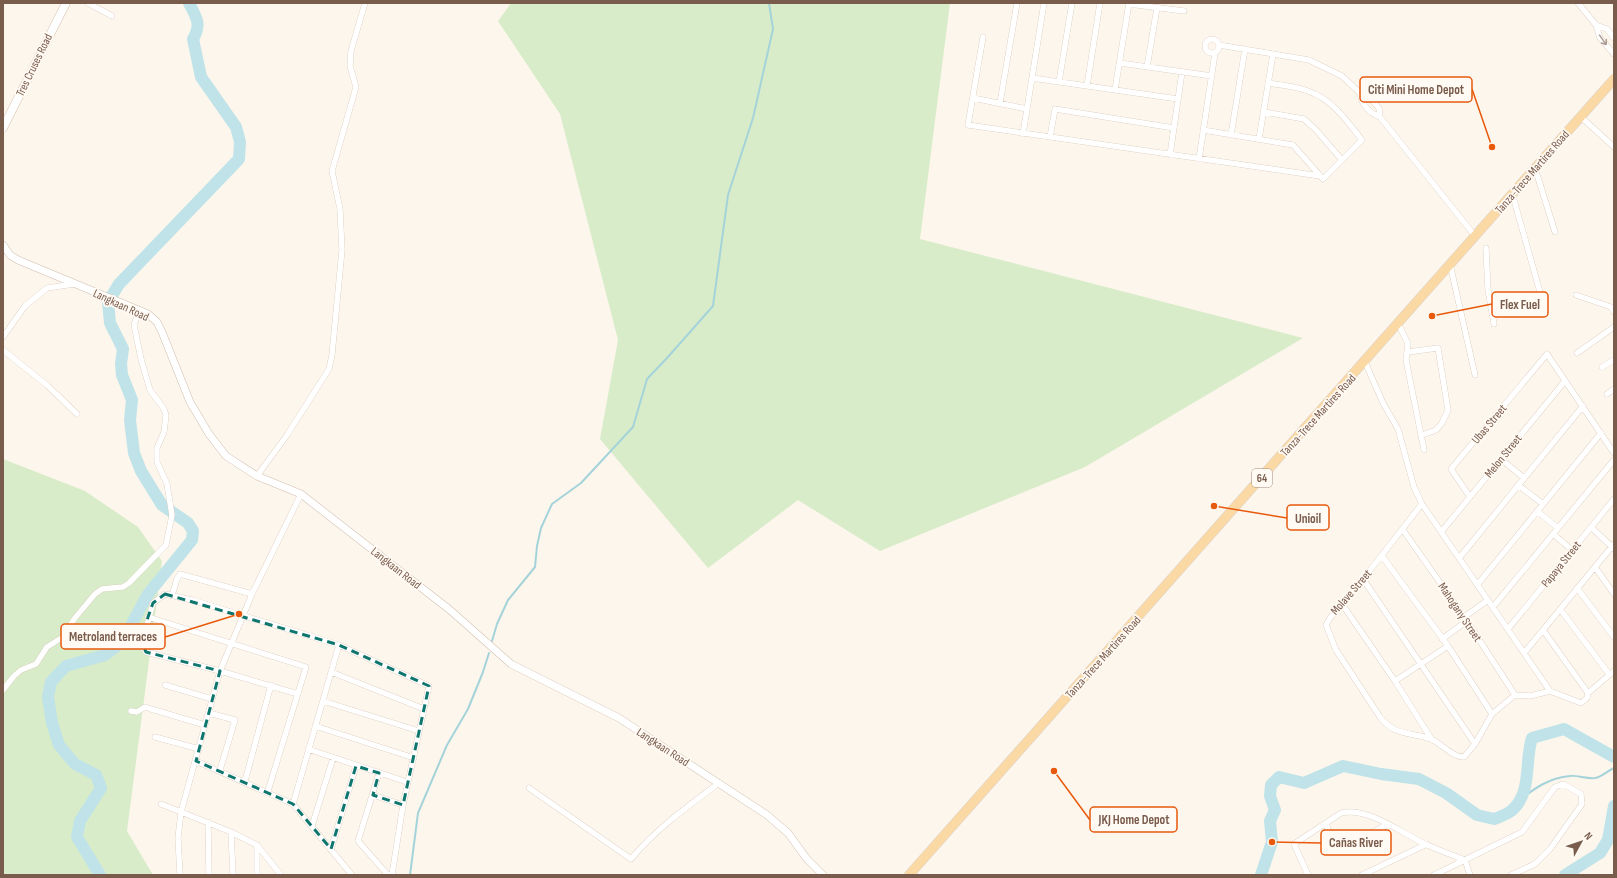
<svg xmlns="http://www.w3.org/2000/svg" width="1617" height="878" font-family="'Sofia Sans Condensed',sans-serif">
  <rect width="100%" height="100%" fill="#fdf6ec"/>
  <!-- green -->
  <path fill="#d8ecc9" d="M511,3H950L920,239L1303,338L1085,467L880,551L798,500L708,568L600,439L618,340L560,114L498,21Z
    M3,459L85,491L138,527L162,561L127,831L153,875H3Z"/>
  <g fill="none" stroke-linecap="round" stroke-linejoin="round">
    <!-- stream -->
    <path stroke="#a5d3da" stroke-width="2" d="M492,641L497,624L508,600L535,567L537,546L541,528L552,504L581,483L633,427L647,379L667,358L713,306L728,195L753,118L773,29L769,3
      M1518,802C1534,788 1549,778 1570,776C1578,775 1586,779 1595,778C1602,777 1607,771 1614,768
      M410,875L418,813L447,745L468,709L483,672L489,653"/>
    <!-- river -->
    <path stroke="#bfe3e8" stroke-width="12" d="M100,875L77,837L80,821L101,788L96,775L75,764L59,745L52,723L48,697L51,682L66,666L105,655L122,642L148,594L192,540L193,531L188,523L162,505L141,471L134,453L130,420L132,400L122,375L121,364L123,349L110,323L108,302L119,284L239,159L240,142L236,127L201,77L193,39C202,24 196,17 189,3
      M1261,875L1272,842L1270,821L1275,810L1270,796L1271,785L1279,777L1304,783L1343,766L1381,774L1419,779L1446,793L1477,815L1494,819C1500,817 1507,814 1511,811C1533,793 1524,762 1532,738L1564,729L1614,757
      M1565,875L1600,853L1608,840L1614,806"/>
    <!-- minor casing -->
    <g stroke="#d1beb0" stroke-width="6">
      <path id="minor" d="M88,3L112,16
        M1578,3L1596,25L1600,38L1614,54
        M1129,4L1184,11
        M1596,25L1607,29L1614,38
        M983,37L968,125L1320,176
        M1205 46a7 7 0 1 1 14 0a7 7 0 1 1-14 0Z
        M1219,45L1309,60L1342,76L1360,93L1368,96L1379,108L1380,117
        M1120,63L1212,76
        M1147,67L1157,8
        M1032,78L1178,99
        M1059,82L1072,3
        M1087,86L1100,3
        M1115,90L1129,3
        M1360,93C1362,105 1369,113 1380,117L1475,236
        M973,98L1027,109
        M1000,103L1017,3
        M1264,112L1304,119L1316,130L1342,160
        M1581,117L1614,147
        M1203,130L1293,145L1323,179L1362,140C1347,121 1332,99 1308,91C1295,86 1281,85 1268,83
        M1023,134L1044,3
        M1231,135L1245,49
        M1050,137L1055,109L1174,128
        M1259,139L1273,54
        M1170,155L1182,72
        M1199,159L1215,53
        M1535,168L1555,232
        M1512,193L1542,299
        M1486,248L1488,290L1494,324
        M1450,264L1475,375
        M1576,295L1611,307L1614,312
        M1398,323L1408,344L1406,360L1424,450
        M3,337L25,306L47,288L74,284
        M3,350L48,386L77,414
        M1408,352L1438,348L1448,410L1442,423L1436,430L1422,435
        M1577,353L1614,327
        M1365,362L1383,403L1398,429L1414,487L1422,504L1550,691L1581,703L1587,698L1588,693L1614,671
        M1602,367L1614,360
        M1607,394L1614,389
        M1501,459L1524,478
        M257,476L287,435L329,369L332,355L342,250L340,209L332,171L356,87L350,66L351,51L365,3
        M1518,485L1543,504
        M1470,497L1451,469L1547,354L1614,453
        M1422,504L1363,579L1330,618L1326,625L1336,650L1380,717C1394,736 1411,732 1431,739C1442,744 1452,757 1464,757L1475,744L1492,714L1515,695L1530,696L1550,691
        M1537,511L1558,528
        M1591,527L1614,549
        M1403,530L1467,621L1515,695
        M1442,531L1565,381
        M1553,534L1572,550
        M1382,556L1448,646L1492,714
        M1460,557L1583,406
        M1595,567L1614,594
        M1363,579L1475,744
        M1478,584L1601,433
        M1577,588L1614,637
        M172,595L177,579L180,574L252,594
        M1342,604L1395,681L1432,740
        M1493,607L1614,460
        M1560,609L1609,674
        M148,617L306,667L268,791
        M1464,617L1488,600
        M1508,629L1614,499
        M1543,630L1588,693
        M1442,639L1467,621
        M1524,653L1614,544
        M331,672L424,709
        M1395,681L1448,646
        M165,685L212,699
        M3,690L14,676L21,670L36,664L47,647L63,637L75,618L95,594L102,589L123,587L129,583L166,545L172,515L167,484L157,462V448L164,432L166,415L164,409L150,390L141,359L134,325L139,310
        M298,694L220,671L146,652L142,644L153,603L165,594L192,600L339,645L429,686L403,805L392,875
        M323,701L419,731
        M131,711L137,712L145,707L151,709L205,725
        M209,713L235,720L220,770
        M315,726L414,758
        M155,737L199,749
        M308,749L407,782
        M196,761L293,804L352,875
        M379,773L358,841L388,875
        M245,781L271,685
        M529,788L631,859C656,829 688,806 719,783
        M373,795L403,805
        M161,804L231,832L257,845L281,875
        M293,804L339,645
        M208,822L209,875
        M1326,824L1334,843L1344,848L1388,824
        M312,826L333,758
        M231,832L233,875
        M331,849L356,766
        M180,875L178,838L181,812L220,671L252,594L301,494
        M257,875V845
        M1308,875L1294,844L1341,813C1367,806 1403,834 1427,845C1439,850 1452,855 1465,860L1470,875
        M1362,875L1427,844
        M1434,875L1522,832L1555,787L1563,784L1581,794L1582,804L1550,849L1535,864L1511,875"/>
    </g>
    <!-- tertiary casing -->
    <g stroke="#d1beb0" stroke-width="8">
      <path id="tertiary" d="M3,245L10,255L18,260L148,314L157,322L162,332L190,402L209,434L226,456L257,476L301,494L450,610L511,664L619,718L767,815L788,833L807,859L823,875"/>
    </g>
    <!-- secondary casing -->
    <g stroke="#d6c0b0" stroke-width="9">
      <path id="secondary" d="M3,128L66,3"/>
    </g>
    <!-- primary casing -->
    <g stroke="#dad1cd" stroke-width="10">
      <path id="primary" d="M909,875L1614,79"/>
    </g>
    <!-- minor -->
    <use href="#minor" stroke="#fff" stroke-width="5.5"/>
    <!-- tertiary -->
    <use href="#tertiary" stroke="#fff" stroke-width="7"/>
    <!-- secondary -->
    <use href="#secondary" stroke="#fff" stroke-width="8"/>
    <!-- primary -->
    <use href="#primary" stroke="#fbd9a5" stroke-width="9"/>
  </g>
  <!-- one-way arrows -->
  <defs><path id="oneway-shaft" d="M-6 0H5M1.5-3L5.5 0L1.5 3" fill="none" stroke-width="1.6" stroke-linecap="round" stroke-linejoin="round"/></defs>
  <use stroke="#af9d94" href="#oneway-shaft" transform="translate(1603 40) rotate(55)"/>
  <!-- marked area -->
  <path fill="none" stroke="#0f766e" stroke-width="3" stroke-dasharray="8 5" stroke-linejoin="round" d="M165,594L339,645L429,686L403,805L373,795L379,773L356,766L331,849L293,804L196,761L220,671L146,652L142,644L148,617L153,603Z"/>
  <g text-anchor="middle" stroke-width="3.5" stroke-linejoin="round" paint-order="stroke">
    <!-- shield labels -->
    <rect fill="#fffaf3" stroke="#a28b7f" stroke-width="1" x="1252" y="469" width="20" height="18" rx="3"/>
    <g font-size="11" font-weight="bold" fill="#7a5c4d">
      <text x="1262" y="482">64</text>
    </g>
    <!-- street labels -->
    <g font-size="12" fill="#7a5c4d" stroke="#fffaf3">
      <text transform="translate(34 65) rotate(-64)" y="4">Tres Cruses Road</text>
      <text transform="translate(1532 172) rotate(-49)" y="4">Tanza-Trece Martires Road</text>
      <text transform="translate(121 305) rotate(25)" y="4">Langkaan Road</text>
      <text transform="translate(1318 415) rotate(-48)" y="4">Tanza-Trece Martires Road</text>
      <text transform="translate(1489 424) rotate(-50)" y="4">Ubas Street</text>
      <text transform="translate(1503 456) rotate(-51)" y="4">Melon Street</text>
      <text transform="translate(1561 564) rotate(-51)" y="4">Papaya Street</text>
      <text transform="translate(396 568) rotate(38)" y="4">Langkaan Road</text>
      <text transform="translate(1351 592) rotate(-49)" y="4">Molave Street</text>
      <text transform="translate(1460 612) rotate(56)" y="4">Mahogany Street</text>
      <text transform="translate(1103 657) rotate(-48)" y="4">Tanza-Trece Martires Road</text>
      <text transform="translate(663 747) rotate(33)" y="4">Langkaan Road</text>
    </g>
  </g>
  <!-- callouts -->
  <path fill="none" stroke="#e8590c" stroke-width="1.5" d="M1492 147L1472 89M1432 316L1492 304M1214 506L1287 518M239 614L165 637M1054 771L1090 820M1272 842L1321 843"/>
  <g fill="#e8590c" stroke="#fffaf3" stroke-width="1.5">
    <circle cx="1492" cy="147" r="4"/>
    <circle cx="1432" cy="316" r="4"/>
    <circle cx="1214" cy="506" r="4"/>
    <circle cx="239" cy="614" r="4"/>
    <circle cx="1054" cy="771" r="4"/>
    <circle cx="1272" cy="842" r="4"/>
  </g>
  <g fill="#fffaf3" stroke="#e8590c" stroke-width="1.5">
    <rect x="1360" y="77" width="112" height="25" rx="4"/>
    <rect x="1492" y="292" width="56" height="25" rx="4"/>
    <rect x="1287" y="505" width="42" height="25" rx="4"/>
    <rect x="61" y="624" width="104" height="25" rx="4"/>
    <rect x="1090" y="807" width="87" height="25" rx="4"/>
    <rect x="1321" y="830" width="70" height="25" rx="4"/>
  </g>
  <g font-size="13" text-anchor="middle" font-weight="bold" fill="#7a5c4d">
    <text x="1416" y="94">Citi Mini Home Depot</text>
    <text x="1520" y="309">Flex Fuel</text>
    <text x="1308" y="523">Unioil</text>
    <text x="113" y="641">Metroland terraces</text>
    <text x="1134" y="824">JKJ Home Depot</text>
    <text x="1356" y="847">Cañas River</text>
  </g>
  <!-- border -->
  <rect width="1617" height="878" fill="none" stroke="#7a5c4d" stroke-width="8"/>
  <!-- north arrow -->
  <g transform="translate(1581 842) rotate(50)" stroke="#fffaf3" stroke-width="3" paint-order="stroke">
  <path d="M0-3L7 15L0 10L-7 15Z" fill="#7a5c4d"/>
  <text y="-6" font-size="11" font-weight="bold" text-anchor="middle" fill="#7a5c4d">N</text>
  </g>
</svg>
